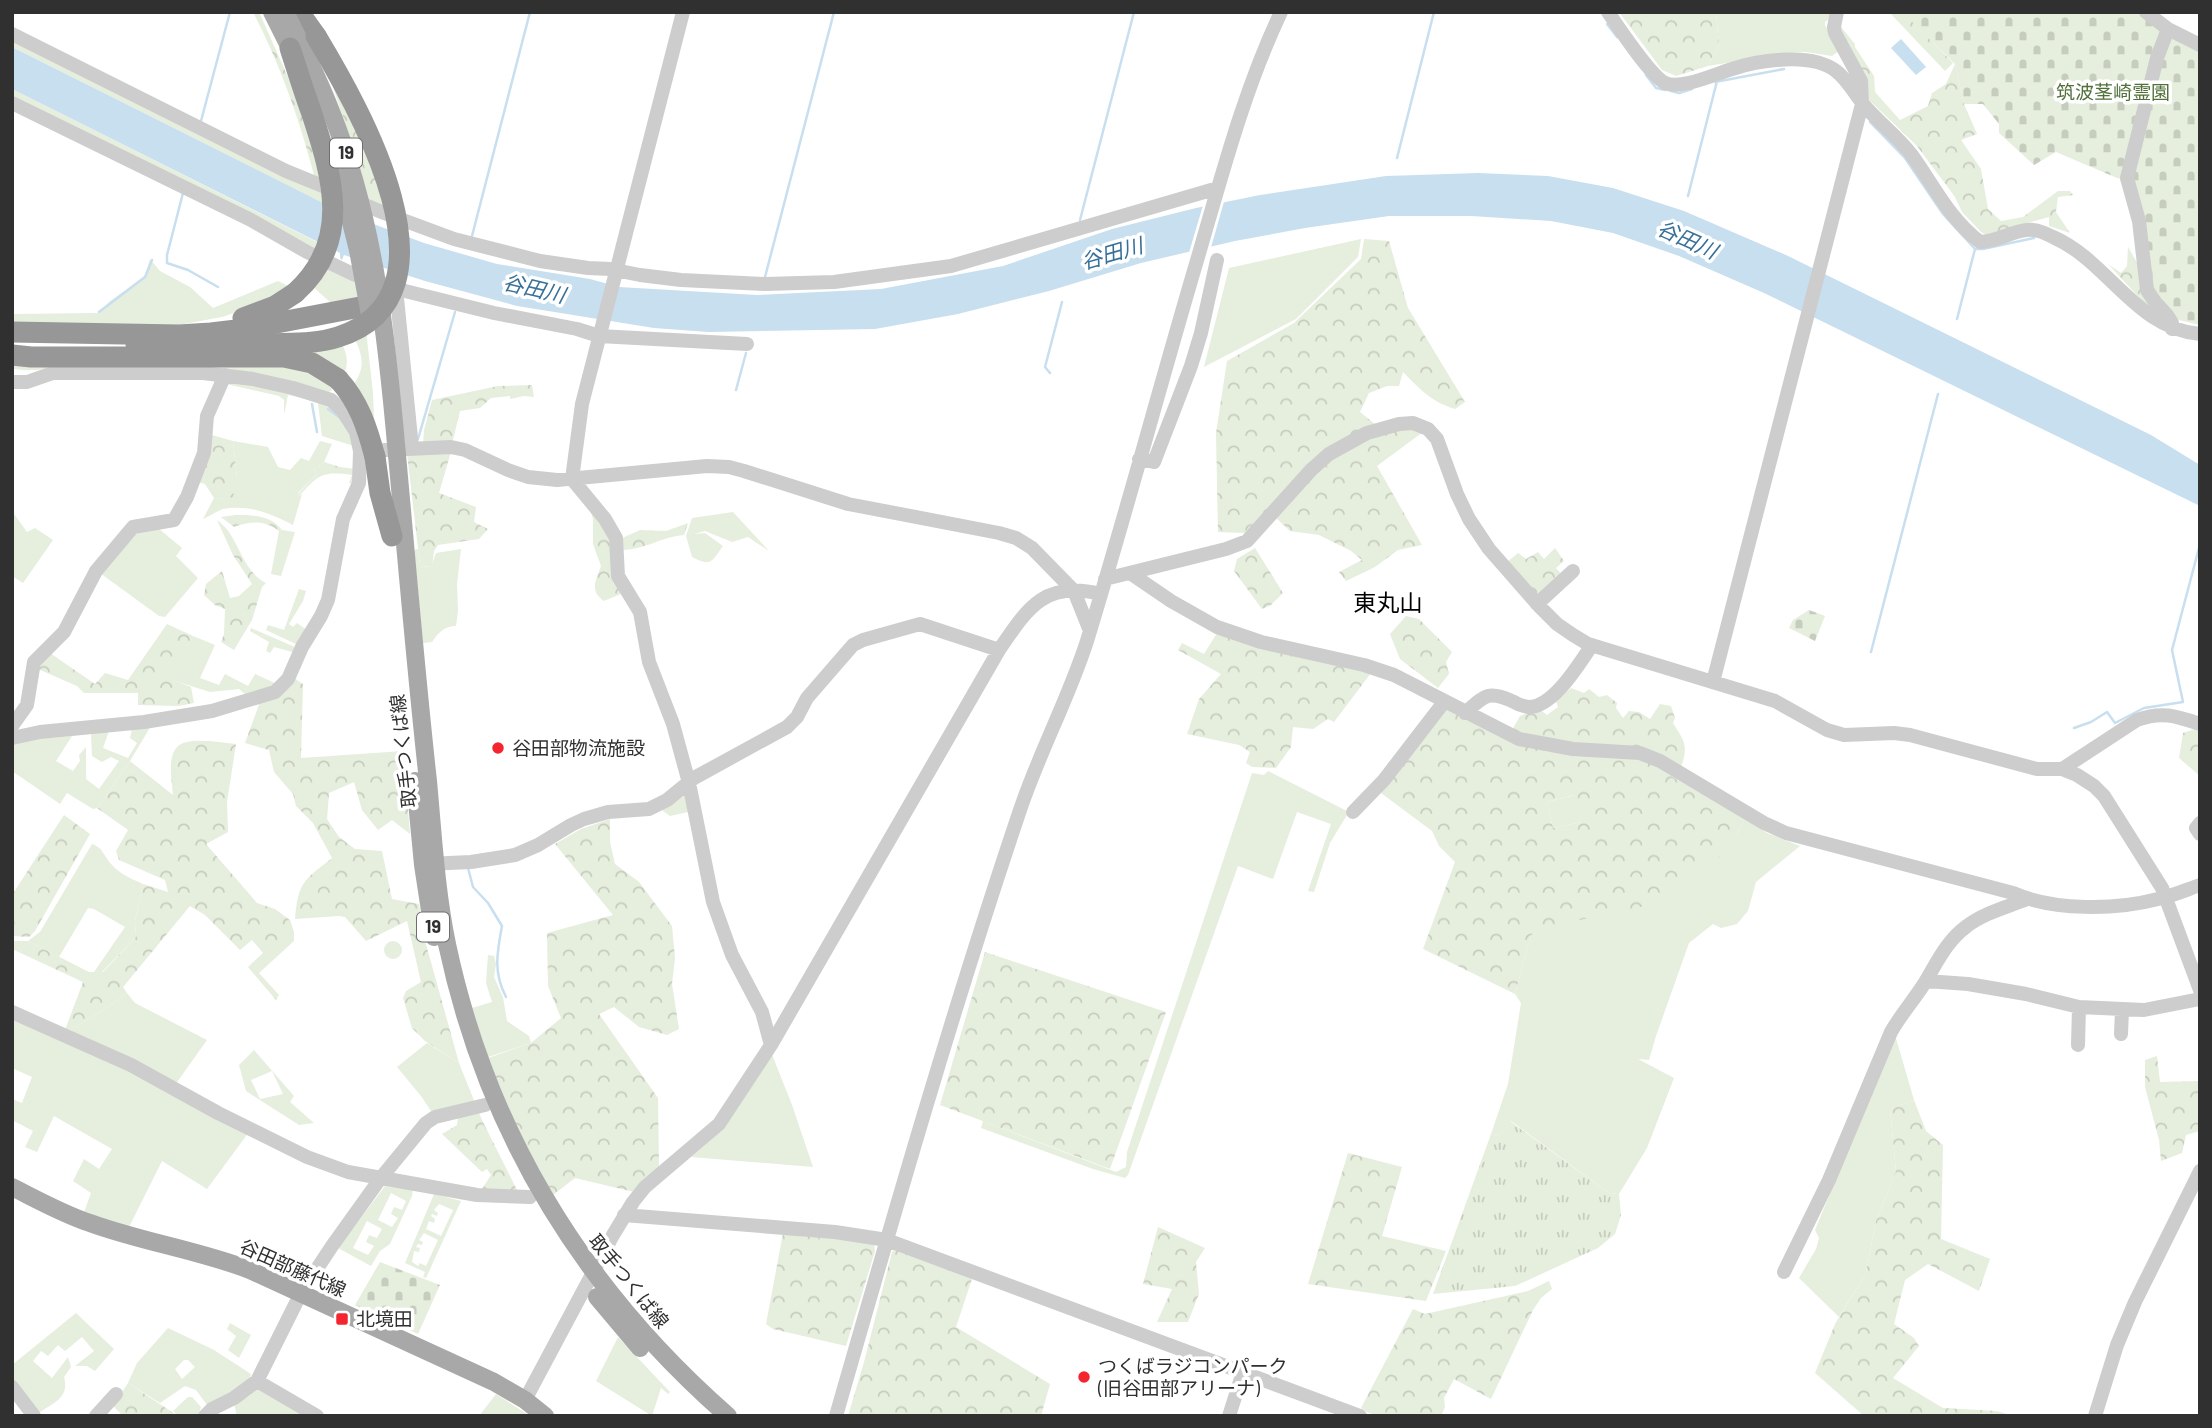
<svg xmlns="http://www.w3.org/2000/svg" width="2212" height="1428" font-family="Barlow,'Noto Sans JP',sans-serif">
  <defs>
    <pattern id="forest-crowns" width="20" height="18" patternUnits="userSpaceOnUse" patternTransform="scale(1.75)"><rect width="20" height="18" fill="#e6eedd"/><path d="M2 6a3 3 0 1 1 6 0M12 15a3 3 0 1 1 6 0" fill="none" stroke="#c6ccbe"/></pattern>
    <pattern id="cemetery-stones" width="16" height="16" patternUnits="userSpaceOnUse" patternTransform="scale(1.75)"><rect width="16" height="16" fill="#e6eedd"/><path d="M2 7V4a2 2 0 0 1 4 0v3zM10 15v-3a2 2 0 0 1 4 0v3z" fill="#c6ccbe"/></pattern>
    <pattern id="park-tufts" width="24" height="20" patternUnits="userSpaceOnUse" patternTransform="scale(1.75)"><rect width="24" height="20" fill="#e6eedd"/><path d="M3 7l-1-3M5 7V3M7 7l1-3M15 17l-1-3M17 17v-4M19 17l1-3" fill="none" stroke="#c6ccbe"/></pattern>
  </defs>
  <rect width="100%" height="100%" fill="#fff"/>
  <!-- green -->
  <path fill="#e6eedd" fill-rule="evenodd" d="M1716,12H1833L1832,17L1825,22V25L1839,51L1832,56L1806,52L1787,53L1708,66L1719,45Z
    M12,37L322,189L323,203L12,47Z
    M12,89L317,242L314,252L12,100Z
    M1361,239L1358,257L1296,319L1204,367L1229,268Z
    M150,259L160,271L190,287L213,308L278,281L290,287L272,300L222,317L173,326L12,327V314L99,313L109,302L145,276Z
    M325,263L358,279L361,296L331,303L311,285Z
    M366,330L373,393L374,421L353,385C366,368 363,354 353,336Z
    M341,342C347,353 349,363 344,374L285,348Z
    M12,363H290L336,383L331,391L326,393L160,368L24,370L12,369Z
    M230,380L271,387L307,399L288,395L284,415V400L279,396L226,384Z
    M318,403L330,405L351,429L354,446L322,436Z
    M233,441L268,447L278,467L290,470L301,458L309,461L320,441L332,444L324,462L314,470L317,474L298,493L299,496L302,494L293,525C271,514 249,504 223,509C217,511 210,516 203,519L214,498L225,499L237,478Z
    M12,511L27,532L35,528L53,540L23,583L12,576Z
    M733,512L769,551L748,537L732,542L705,531L694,534L705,533L723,546C711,562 712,567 692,557L686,536L692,518Z
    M158,528L182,548L176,556L198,578L165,617L159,616L100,573L136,531Z
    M282,530L295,532L281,576L271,574L279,531Z
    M418,549L420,566L431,567L436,553L461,549L457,584L458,611L456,626C444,626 438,633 432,642L423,643L414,550Z
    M299,589L306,591L303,601L289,624L293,627L297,623L308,631L298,645L266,630L268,625L284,630Z
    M251,628L297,648L296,653L274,647L270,653L266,651L269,642L250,631Z
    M193,636L215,645L200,678L219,685L225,674L248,686L255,674L277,684L271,689L245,694L239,689L210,692L172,680Z
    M151,726L130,761L97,808L93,809L67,793L60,804L12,771V741L72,736L56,761L73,771L80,761L79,755L86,747V779L99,789L119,761L111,757L102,762L92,756L91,735L94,732L109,731L103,748L128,758L137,743L130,738L132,729Z
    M1268,771L1347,811V815L1330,843L1314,892L1308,891L1331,824L1297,812L1273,879L1238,866L1128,1175L1125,1178L1093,1169L981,1128L983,1121L1116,1172L1126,1167L1127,1152L1252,773L1264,775Z
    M687,794L688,812L670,816L663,811V808Z
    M1575,795L1581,822L1553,828L1547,802Z
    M1745,817L1767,833L1800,846L1756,882L1748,911L1737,924L1721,928L1713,924L1689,943L1656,1036L1649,1060L1638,1059L1674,1078L1647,1148L1619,1194L1609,1193L1511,1121L1497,1136L1491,1134L1508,1084L1521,1003L1515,994L1531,935L1737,835Z
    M92,844C103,847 104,857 112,865C120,874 132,879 143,884L135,921L136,937L102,972H94L125,927L94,909L88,908L59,957L28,941L40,932Z
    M384 950a9 9 0 1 1 18 0a9 9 0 1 1-18 0Z
    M488,955L494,956L496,964L494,977L503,997L507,1021L529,1036L531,1043L488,1057L472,1008L492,1002L486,983Z
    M127,993L135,1003L207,1040L175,1085L69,1031L108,1007Z
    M12,1016L78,1045L249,1132L207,1189L162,1161L128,1229L83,1215L91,1193L73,1181L84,1159L99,1169L112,1149L54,1116L37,1152L25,1147L33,1131L12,1120V1099L22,1103L32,1077L12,1068Z
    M1895,1035L1914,1100L1890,1109L1896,1171L1876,1221L1866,1273L1839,1317L1799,1278L1816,1249L1819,1238L1815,1230Z
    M427,1043L459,1063L475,1103L433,1114L421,1096L397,1067Z
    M254,1050L294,1096L290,1102L314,1123L299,1125L246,1091L239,1065ZM272,1071L283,1094L260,1099L251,1080Z
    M771,1052L792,1105L813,1167L691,1157L712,1139Z
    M385,1186L413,1189L412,1196L390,1244L380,1251L371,1266L338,1248ZM391,1193L406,1201L402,1210L394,1207L391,1214L398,1218L392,1227L378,1220ZM367,1221L382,1229L377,1238L369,1235L366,1242L374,1246L368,1255L353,1248Z
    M434,1194L461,1201L426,1278L423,1277L425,1272L405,1263ZM439,1204L453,1210L441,1236L426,1229L429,1221L434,1223L435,1219L431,1216L432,1214L437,1216L438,1213L434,1210ZM424,1233L438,1240L426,1266L420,1263L418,1266L412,1262L414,1251L419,1252L420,1248L416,1247L418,1244L422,1245L423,1242L419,1240Z
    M76,1313L114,1349L95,1371L87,1366H75L94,1351L82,1337L65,1351L58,1345L48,1356L41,1351L33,1361L52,1378L68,1357L71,1367L64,1377C70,1398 53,1403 37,1414L12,1379V1365Z
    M230,1323L251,1335L239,1358L228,1350L236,1336L227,1329Z
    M168,1328L214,1350L251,1374L248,1384L207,1405L196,1390L185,1386L160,1403L128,1383L137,1363ZM184,1360H188L195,1367L182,1379L175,1369Z
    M618,1337L670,1392L668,1394L661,1388L652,1416L596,1381Z
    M260,1387L308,1416H237L234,1404L249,1396Z
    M496,1394L530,1416H479Z
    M188,1397H192L201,1407L198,1416H178L173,1411Z"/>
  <!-- forest -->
  <path fill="url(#forest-crowns)" fill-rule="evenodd" d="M253,12H259L303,111L323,183L315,179C300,121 281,66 253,12Z
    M1619,12H1716L1719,45L1708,66L1676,76L1662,70Z
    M1889,12H1902L1909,18L1953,63L1945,71Z
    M1841,27L1855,44V47L1874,76L1875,92L1900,120L1928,106L1932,93L1946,84L1955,64L1964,104L1977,134L1961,140L1981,169L1988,209L2001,221L2023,217L2058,191H2070L2073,195L2058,197L2056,212L2070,233L2049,226V217L1986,235L1981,232L1962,212L1955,197L1917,146L1866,97L1842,37Z
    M331,70L390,212L369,205L357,159L328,72Z
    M1364,239L1389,241L1408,308L1465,402L1455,409C1430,401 1421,390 1403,372L1399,386H1387L1369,393L1360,412L1375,424L1245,533L1218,532L1216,433L1227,361L1294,323L1361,259Z
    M2128,247L2139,266L2152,305L2147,306L2108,264L2121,273L2127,266Z
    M532,385L534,397L524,396L510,399V396L491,398L480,408L460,411L452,444L423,443L424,430L432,400L498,386Z
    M1412,428L1423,432L1377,466L1422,545L1398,550L1375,567L1346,581L1339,572L1362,560L1351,551L1319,535L1290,531L1275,517C1304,484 1332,451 1375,436C1386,431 1400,431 1412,428Z
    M212,435L233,441L237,478L233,497L225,499L214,498L205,484L197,482Z
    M451,452L439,493L476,507L474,522L488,529L479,539L438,545L434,551L432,567L420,566L407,453Z
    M324,462L340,467L355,469L353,484L349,483L352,475C321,471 319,475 299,496L298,494L317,474L314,470Z
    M589,506L611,536L623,593L604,601C589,591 596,580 601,566L593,544V519Z
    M236,515C253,515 271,515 282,530L279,531C264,520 251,521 234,527L221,517Z
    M217,520C221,523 226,528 229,532C241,550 246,573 266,583L262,587L252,620L234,650L221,642L224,634L225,609L215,605L204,595L206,584L222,571L230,598L239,596L252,584L233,555Z
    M688,523L684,535C661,537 647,549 622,550L620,539L640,530L666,531Z
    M1255,548L1283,593L1271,605L1262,609L1234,571L1237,559Z
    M1555,548L1564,561L1556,568L1563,576L1536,596L1506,563L1518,553L1526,559L1538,552L1544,559Z
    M1406,616L1419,619L1452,652L1446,662L1449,674L1438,688L1400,659L1390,634Z
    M167,624L193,636L173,680L191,687L194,703L178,706L138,705V693H84L77,686L38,669L40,663L50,653L95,684L105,673L128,680Z
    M1217,633L1371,673L1334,722L1328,719L1313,729L1293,727L1291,747L1276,768L1252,767L1246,763L1250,752L1239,745L1187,734L1199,699L1221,674L1178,650L1182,643L1204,654Z
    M294,678L303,684L301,758L403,751L410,834L392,820L378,830L362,810L354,782L329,793L327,819L339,837L355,849L382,851L392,899L419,904L424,937L459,1063L425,1041L412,1028L403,998L406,991L421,982L407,921L366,941L345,917L339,916L295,919C298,882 304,880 332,858L313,823L296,806L293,794L274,772L269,750L245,743L261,699Z
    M1571,688L1584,693L1589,689L1599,697L1607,695L1617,703L1616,708L1623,718L1629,711L1639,712L1650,719L1660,704L1671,706L1675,718L1673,723C1684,741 1689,745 1681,767L1511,732L1520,716L1539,709L1547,715L1558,707L1556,701Z
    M1445,706L1508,737L1639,756L1676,779L1745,817L1737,835L1712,866L1645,906L1552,926L1531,935L1515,994L1423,949L1455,862L1439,846L1432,831L1381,793ZM1574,795L1581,822L1553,828L1547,802Z
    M2195,729L2200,731V776L2179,758L2183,733Z
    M210,741L236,744L227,802L228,832L206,844L257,903L275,909L290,920L294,932V941L259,973L279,995L276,1000L248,967L263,953L252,940L240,950L205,915L190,906L123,987L127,993L108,1007L69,1031L65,1030L83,982L12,949V941H28L89,972H103L136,937L135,921L143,884L168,892L165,880L119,860L116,851L128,830L97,808L130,761L173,795C172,779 164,746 187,742C194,740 202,741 210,741Z
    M64,815L90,834L35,931L29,937L12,936V895Z
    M610,819V842L615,864L639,882L672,926L675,958L672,984L679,1029L667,1035L639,1027L614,1007L599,1014L658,1098L659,1169L634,1192L575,1178L553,1195L520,1134L488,1058L531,1043L561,1018L548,986L547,933L613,915L555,844L581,829Z
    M985,952L1166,1012L1110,1169L940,1105Z
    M2157,1056L2160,1082L2200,1081V1131L2186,1135L2182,1153L2161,1161L2159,1140L2145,1087V1060Z
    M1914,1100L1926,1131L1943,1145L1941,1239L1990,1259L1979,1291L1928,1264L1905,1280L1894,1324L1914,1338L1919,1346L1893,1378L1943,1408L1997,1411L2013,1416H1864L1815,1373L1835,1324L1866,1273L1876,1221L1896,1171L1890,1109Z
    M478,1110L482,1120L519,1194L480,1192L491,1175L487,1169L482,1172L442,1134L457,1125L458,1118Z
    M1348,1153L1402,1167L1382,1236L1446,1251L1426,1301L1308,1284Z
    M1158,1227L1205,1248L1196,1262L1199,1294L1188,1322H1157L1172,1289L1143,1284Z
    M783,1233L874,1242L875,1251L846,1346L773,1329L766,1324Z
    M896,1248L972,1279L956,1327L1050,1384L1041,1416H848L864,1362L892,1252Z
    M1549,1281L1552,1289L1541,1298L1533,1310L1491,1399L1454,1379L1444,1398L1445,1407L1441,1416C1420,1416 1375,1422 1361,1408L1413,1309L1425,1314L1528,1291Z
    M128,1383L178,1416H123L113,1406Z"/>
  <!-- cemetery -->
  <path fill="url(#cemetery-stones)" d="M1902,12H2138L2160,30L2200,48V325L2175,319L2156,300L2130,181L2117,178L2056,152L2034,165L1999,133V124L1983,104H1964L1955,64Z
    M1809,610L1825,616L1815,641L1789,628L1793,620Z
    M380,1262L440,1285L418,1334L355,1305Z"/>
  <!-- park -->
  <path fill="url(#park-tufts)" d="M1510,1121L1609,1193L1619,1194L1621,1215L1615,1234L1598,1248L1515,1286L1433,1294L1491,1134L1497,1136Z"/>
  <!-- water -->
  <path fill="#c8dfef" d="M1901,39L1926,67L1916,75L1891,48Z
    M12,47L339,211L424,243L497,264L590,279L619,287L757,295L881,289L1003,266L1112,229L1196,208L1260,195L1386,176L1478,173L1548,176L1613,188L1684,211L1786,255L2151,435L2200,465V506L1764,293L1679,256L1613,233L1551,221L1471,216H1389L1305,228L1235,241L1141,263L1049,291L958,314L875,329L708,332L654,328L517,306L425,281L344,255L342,260L340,258V253L12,89Z"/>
  <!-- pier -->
  <path fill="#fff" d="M1225,198L1210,251L1188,256L1204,202Z"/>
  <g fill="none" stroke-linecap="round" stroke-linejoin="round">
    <!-- stream -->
    <path stroke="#c8dfef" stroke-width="2.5" d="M1607,24L1617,37
      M1646,75L1656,88L1665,90
      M1715,82L1784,69
      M1671,91L1679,93L1692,89
      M201,121L230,12
      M1870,122L1905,158L1943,214L1975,249H1983L2034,238
      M1397,158L1434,12
      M183,193L167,255V263L188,270L218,287
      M1688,196L1717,81
      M1080,220L1134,12
      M472,236L530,12
      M765,277L834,12
      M99,312L145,277L152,260
      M1957,319L1975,249
      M1050,373L1045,367L1062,302
      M736,390L746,353
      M312,404L317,432
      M328,409L339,417
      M418,439L455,312
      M1871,652L1938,394
      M2074,728L2091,722L2107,712L2115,723L2144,708L2183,702L2172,650L2200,544
      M468,868L473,887L488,903L502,926C497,953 493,972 506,997"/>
    <!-- minor -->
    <path stroke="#cdcdcd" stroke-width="14" d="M683,12L582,404L572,479L605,519L616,538L618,576L640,612L649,662L673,724L689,783L713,902L732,955L762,1012L771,1045
      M1608,12C1619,28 1650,75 1665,83C1681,90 1715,74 1732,69C1759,60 1812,52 1836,71C1847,79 1854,93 1863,104C1878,122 1897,136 1911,154C1933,184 1949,219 1980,242C1998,242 2017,228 2033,230C2039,230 2047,234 2053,237C2108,261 2136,329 2200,334
      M2146,12L2168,29L2200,45
      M2168,29L2157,58L2127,178L2139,221L2147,290L2155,302L2167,315L2172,323V329
      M12,34L286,171L335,191
      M12,103L251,220L307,252L353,274L405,291L494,313L577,329L599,336L747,344
      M353,200L384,213L454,239L540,261L588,268L610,269L640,275L681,280L765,284L834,282L951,266L1218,188
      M396,288L412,448
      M12,382H27L53,373H203L253,379L293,388L331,400L342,410L356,432L360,451L359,483L343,519L328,600L321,616L302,647L288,679L275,692L212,711L144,722L40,732L12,738
      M365,451L451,447L465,450L508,470L528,477L557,480L707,466L729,467L744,471L848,504L999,533L1016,538L1032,548L1074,591L1090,631
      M1139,459L1154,462L1191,366L1201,333L1217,260
      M1130,573L1171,601L1217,627L1261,642L1364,665L1394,675L1519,739L1573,749L1640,753L1660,761L1764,823L1786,833L2013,893C2054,911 2116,910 2158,899C2172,896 2186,890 2200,885
      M1105,579L1226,549L1247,541L1311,470L1329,454L1367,433L1399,424L1413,423L1428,429L1437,439L1457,494L1469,519L1489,549L1539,606L1557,624L1573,635L1588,644L1775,701L1827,730L1844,735L1894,733L1910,735L2037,769H2062L2077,775L2094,786L2104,796L2162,888L2200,990
      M1537,604L1573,571
      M1713,682L1862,104L1861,81L1835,33L1834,27L1837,12
      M1465,713C1484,696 1488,690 1512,701C1517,704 1522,706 1528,707C1553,708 1579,664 1592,645
      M12,726L27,705L34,662L64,632L96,571L133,527L174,520L187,497L204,453L207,416L225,375
      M2062,769L2137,720C2162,711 2176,716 2200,724
      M1353,812L1384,780L1444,702
      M2200,823L2196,828L2200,834
      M427,864L471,862L515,855L538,845L571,825L584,819L608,812L649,809L667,800L694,778L787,727L797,717L807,698L853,645L863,640L920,624L999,650
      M1926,981L1968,984L2026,994L2079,1007L2144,1010L2200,999
      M12,1012L131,1065L218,1113L307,1157L348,1172L477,1195L530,1197
      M2121,1034L2122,1010
      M2078,1045L2079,1007
      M624,1215L835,1232L887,1240L1360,1416
      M1784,1272L1829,1180L1891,1032C1900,1016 1912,1002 1922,987C1936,965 1945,942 1967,926C1984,913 2007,907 2027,899
      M257,1381L317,1416
      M12,1387L34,1416
      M525,1400L613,1235L633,1202L645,1187L719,1124L771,1045L999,650C1027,609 1044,580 1100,594
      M96,1416L116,1394
      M205,1416L212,1409L234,1398L257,1381L301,1293L332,1246L380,1179L426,1123L435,1117L485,1105
      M836,1416C894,1214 952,1012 1019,813C1038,755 1068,700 1087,641C1126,514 1160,385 1198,257C1222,175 1244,90 1281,12
      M1229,1416L1243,1372
      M2095,1416L2117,1345L2135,1302L2200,1171"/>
    <!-- major -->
    <path stroke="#a8a8a8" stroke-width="18" d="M272,12L290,48
      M397,455C407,564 416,673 428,781C433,835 436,891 447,944C487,1133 583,1289 728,1416
      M415,781L423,865L434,937
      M12,1187C38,1200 63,1214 90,1223C142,1242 198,1250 250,1270L494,1382L525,1400L545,1416
      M597,1297L640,1348"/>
    <!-- highway -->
    <path stroke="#979797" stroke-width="21" d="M299,12L316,36
      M243,318L275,306L295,293
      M12,332L179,335L211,333L245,329L381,303
      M12,355L31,357H284L312,363L338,379
      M375,457L380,493L392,536"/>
    <!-- major-bridge -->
    <path stroke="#a8a8a8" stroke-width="18" d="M285,12C302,46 319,79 332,114C375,223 387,340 397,455
      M338,170L358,250L371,320"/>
    <!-- highway-bridge -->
    <path stroke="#979797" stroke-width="21" d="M290,48C297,70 304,92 312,114C333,178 352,242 295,293
      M136,345C180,345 225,345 269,344C293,343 316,344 338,337C468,296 358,106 316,36
      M338,379C359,402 367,427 375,457"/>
  </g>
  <!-- markers -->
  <g fill="#f32630" stroke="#fff" stroke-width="2.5">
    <circle cx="498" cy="748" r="7"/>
    <rect x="335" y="1312" width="14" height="14" rx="3.5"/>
    <circle cx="1084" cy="1377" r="7"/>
  </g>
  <g text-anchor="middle" stroke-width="7" stroke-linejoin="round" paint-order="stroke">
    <!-- shield labels -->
    <g fill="#fff" stroke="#6e6e6e" stroke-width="2">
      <rect x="330" y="138.5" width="32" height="29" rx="5"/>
      <rect x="417" y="912.5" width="32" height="29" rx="5"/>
    </g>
    <g font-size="18" font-weight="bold" fill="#303030">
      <text x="346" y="159">19</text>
      <text x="433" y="933">19</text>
    </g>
    <!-- park labels -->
    <g font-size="19" fill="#516f39" stroke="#fff">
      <text x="2113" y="99">筑波茎崎霊園</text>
    </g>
    <!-- poi labels -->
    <g font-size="19" fill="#303030" stroke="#fff" text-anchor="start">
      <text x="512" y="755">谷田部物流施設</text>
      <text x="356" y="1326">北境田</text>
      <text x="1098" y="1373">つくばラジコンパーク<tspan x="1098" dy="22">(旧谷田部アリーナ)</tspan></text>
    </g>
    <!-- street labels -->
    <g font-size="19" fill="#303030" stroke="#fff">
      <text transform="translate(403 751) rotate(-96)" y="7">取手つくば線</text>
      <text transform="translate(293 1268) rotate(24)" y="7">谷田部藤代線</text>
      <text transform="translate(629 1281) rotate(51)" y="7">取手つくば線</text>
    </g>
    <!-- water labels -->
    <g font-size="21" font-style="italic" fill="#377099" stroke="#fff">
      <text transform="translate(1687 240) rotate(24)" y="7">谷田川</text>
      <text transform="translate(1112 254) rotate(-16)" y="7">谷田川</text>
      <text transform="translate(534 289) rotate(13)" y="7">谷田川</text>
    </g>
    <!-- quarter labels -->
    <g font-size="23" fill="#000" stroke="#fff">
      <text x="1388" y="611">東丸山</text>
    </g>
  </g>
  <!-- border -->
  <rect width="2212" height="1428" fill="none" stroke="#303030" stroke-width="28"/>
</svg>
